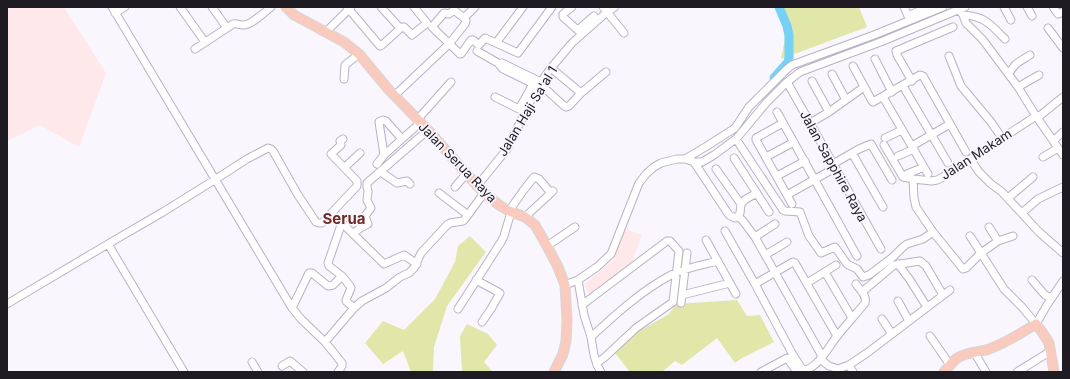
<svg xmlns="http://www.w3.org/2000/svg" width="1070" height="379" font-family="Inter,sans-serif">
  <rect width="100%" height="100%" fill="#faf6fe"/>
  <!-- commercial -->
  <path fill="#fee8ea" d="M7,7H64L106,73L79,147L40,125L7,141Z
    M624,228L642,235L629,269L591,298L584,285L614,259Z"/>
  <!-- green -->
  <path fill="#e1e7a9" d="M776,7H859L867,27L781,59L785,39L782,22Z
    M470,236L486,252L447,306L434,347L433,372H411L403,351L383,364L365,343L383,321L404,330L435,299L455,262L458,246Z
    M737,300L747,316L760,315L774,342L742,358L735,363L717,338L682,365L675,361L662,372H630L615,353L634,334L669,314L676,304Z
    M467,324L488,334L497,345L484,362L493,372H462L460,336Z"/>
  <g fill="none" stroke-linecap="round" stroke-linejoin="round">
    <!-- river -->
    <path stroke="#75d2f6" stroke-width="9" d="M774,78L788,62L789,57V35L787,26L779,7"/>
    <!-- minor casing -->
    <g stroke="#b9b1c5" stroke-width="9">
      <path id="minor" d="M112,7L292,308L301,319L325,342L342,363V366L338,372
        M180,7L205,42
        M212,7L227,28
        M347,7L380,46L382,45L402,27H404L412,35L427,23L414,7
        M381,7L400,28
        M475,7L464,18L454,10L449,14L444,13L432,27L433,28L460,54H461L471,40H473L479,45L484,39L485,38L518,53L552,7
        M572,7L563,14V17L582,34
        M603,7L624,33
        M904,7L908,16L928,7
        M957,7L963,15L966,23L983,40L1018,87L1036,116L1063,155
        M1004,7L1011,20
        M1027,7L1032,16
        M1053,7L1058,14L1063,12
        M115,13L125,7
        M963,15C985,16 991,25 1005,39
        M1048,28L1063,48
        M578,30L594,16
        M326,32L351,7
        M496,43L523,7
        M195,49L233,24C237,23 239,25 243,25C250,26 265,12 271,7
        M477,51L498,63L503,69L538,86
        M949,56L961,86L991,122L1002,138
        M875,59L892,92
        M502,63L541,82
        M853,66L872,101L873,102L920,75L923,76L966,152
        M551,68L581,93
        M1008,73C1012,70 1012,69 1015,65C1019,61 1026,58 1030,55
        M832,74L846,100
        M344,79L345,65L359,54
        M812,81L829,112
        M912,81L897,55L896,51L953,27
        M787,82L881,249
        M540,84L563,105L566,107L569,106L581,93L606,72
        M903,86L948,163
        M1018,87L1039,75
        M394,96L449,44L465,24L466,21L464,18
        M495,97L525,112
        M883,97L928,174
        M519,109L533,84
        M777,112L857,256
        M1037,118L1063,97
        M417,120L451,82
        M783,123L756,138V140L792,204
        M810,123L829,112L864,87
        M885,138L902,130
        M736,139L783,210L785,211L800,212L809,236L821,253L835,247L847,264L857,269L863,277L869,275L893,257L903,247L907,244L923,239L933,232
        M1053,141L1063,132
        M884,145L903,177L913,179L932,181L937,180L943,177L1036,116
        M912,146L950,124
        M852,153L883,207
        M384,155L379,122L383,120L386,121L402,139
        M898,156L914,149
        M766,157L794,142
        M1043,157L1058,148
        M734,158L769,212
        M685,159L707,146L735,128L749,107L786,70L792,65L874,35L943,7
        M971,160L979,172L990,183L1002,192L1039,232L1063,253
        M694,162L729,215L735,218L738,216L743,221L755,237L822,356
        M377,164L384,155L420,123
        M833,164L859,149L871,144L892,180
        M344,168L360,153
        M716,169L741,204
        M381,172L397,183L407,181L410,184
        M907,174L924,167
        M777,176L805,161
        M913,179L914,198L916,207L933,232L963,269L966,268L981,253L1004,289L1022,307L1036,324L1047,305L1063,281
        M477,186L507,149L538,86L551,68L572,43L607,12L615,7
        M455,187L466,174
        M439,193L468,215
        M787,195L835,168
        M1008,198L1033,177
        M509,211L523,191L534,177L539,179L551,193
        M1022,213L1038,199L1063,187
        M738,216L740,213L741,204L746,199L757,193
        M525,217L553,191
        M989,227L998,241
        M725,231L755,284L793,355L802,369L806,370C821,364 828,347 838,335C847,324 856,314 865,303C867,295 860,290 856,284
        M353,234L360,228L368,224L365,216L371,208L367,200L368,191L367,187V183L428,130
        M970,236L981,253L998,241L1013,236
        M755,237L775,224
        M706,240L736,294
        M108,244L184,372
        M547,246L575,227
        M765,255L787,242
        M898,264L910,280L927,307
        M825,272L852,318
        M476,280L500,293L491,309L482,322
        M578,280L584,315L591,337L594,355L597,365L601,372
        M1032,280L1045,295L1051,298
        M807,283L836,265
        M755,284L793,262L795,263L837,336
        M565,285L578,280L597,267L611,254L639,183L647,173L654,167L661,163L677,159H685L694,162H702L714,155L737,138L766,103L787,82L800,72L883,41L965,7
        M862,292L894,265L920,261L926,266L943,295
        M682,295L730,283
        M898,301L909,321
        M681,303L687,253
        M7,304L108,244L163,212L216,179L247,159L268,148L271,149L273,151L298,195L316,222L319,223H322L357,186V181L331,154L341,145L340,141L343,139
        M582,305L667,241H670L679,251L673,302L636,328L605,357L597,363
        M292,308L309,273H312L328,286L333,285L342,276
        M354,308L346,301V300L351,288L350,286L342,276L329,266L328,263L340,228L342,226L344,225L345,226L384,264L404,255L417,264
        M458,309L501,242L504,236L511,212
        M882,319L892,334
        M930,336L950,365
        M591,337C616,314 641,291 671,275C685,268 702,265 718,261
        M325,342L354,308L362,301L386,288L400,277L409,273L414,268L421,253L447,225L450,223L463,221L465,219L484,193
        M974,352L986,372
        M820,359L829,366L838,369L849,365L867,353L950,290
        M252,362L258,372
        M849,365L853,372
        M282,366L290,361L303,372
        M761,372L787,358L797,372
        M1017,372L1051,351"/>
    </g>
    <!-- major casing -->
    <g stroke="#d6d6d7" stroke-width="11">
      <path id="major" d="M286,7L294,15L307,22L344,42L359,54L389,90L428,130L481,190L499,205L509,211L525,217L535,225L547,246L558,267L565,285L567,320L566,341L563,354L554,372
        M944,372C949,367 953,360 959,357C968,352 980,352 989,349C1006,343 1021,333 1036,324L1042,332L1049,343L1054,372"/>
    </g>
    <!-- minor -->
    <use href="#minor" stroke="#fff" stroke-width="7"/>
    <!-- major -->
    <use href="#major" stroke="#f8cbbe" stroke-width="9"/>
  </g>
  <g text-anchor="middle" stroke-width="3.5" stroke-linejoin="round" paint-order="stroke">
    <!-- street labels -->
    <g font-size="13" fill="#1e1b22" stroke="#faf6fe">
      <text transform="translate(527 111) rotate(-59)" y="5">Jalan Haji Sa'al 1</text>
      <text transform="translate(976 154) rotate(-33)" y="5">Jalan Makam</text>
      <text transform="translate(458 162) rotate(46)" y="5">Jalan Serua Raya</text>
      <text transform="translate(834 166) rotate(61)" y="5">Jalan Sapphire Raya</text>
    </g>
    <!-- quarter labels -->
    <g font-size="15" font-weight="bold" fill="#712b25" stroke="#faf6fe">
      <text x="344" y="224">Serua</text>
    </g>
  </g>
  <!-- border -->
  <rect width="1070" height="379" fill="none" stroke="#1e1b22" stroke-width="16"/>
</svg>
